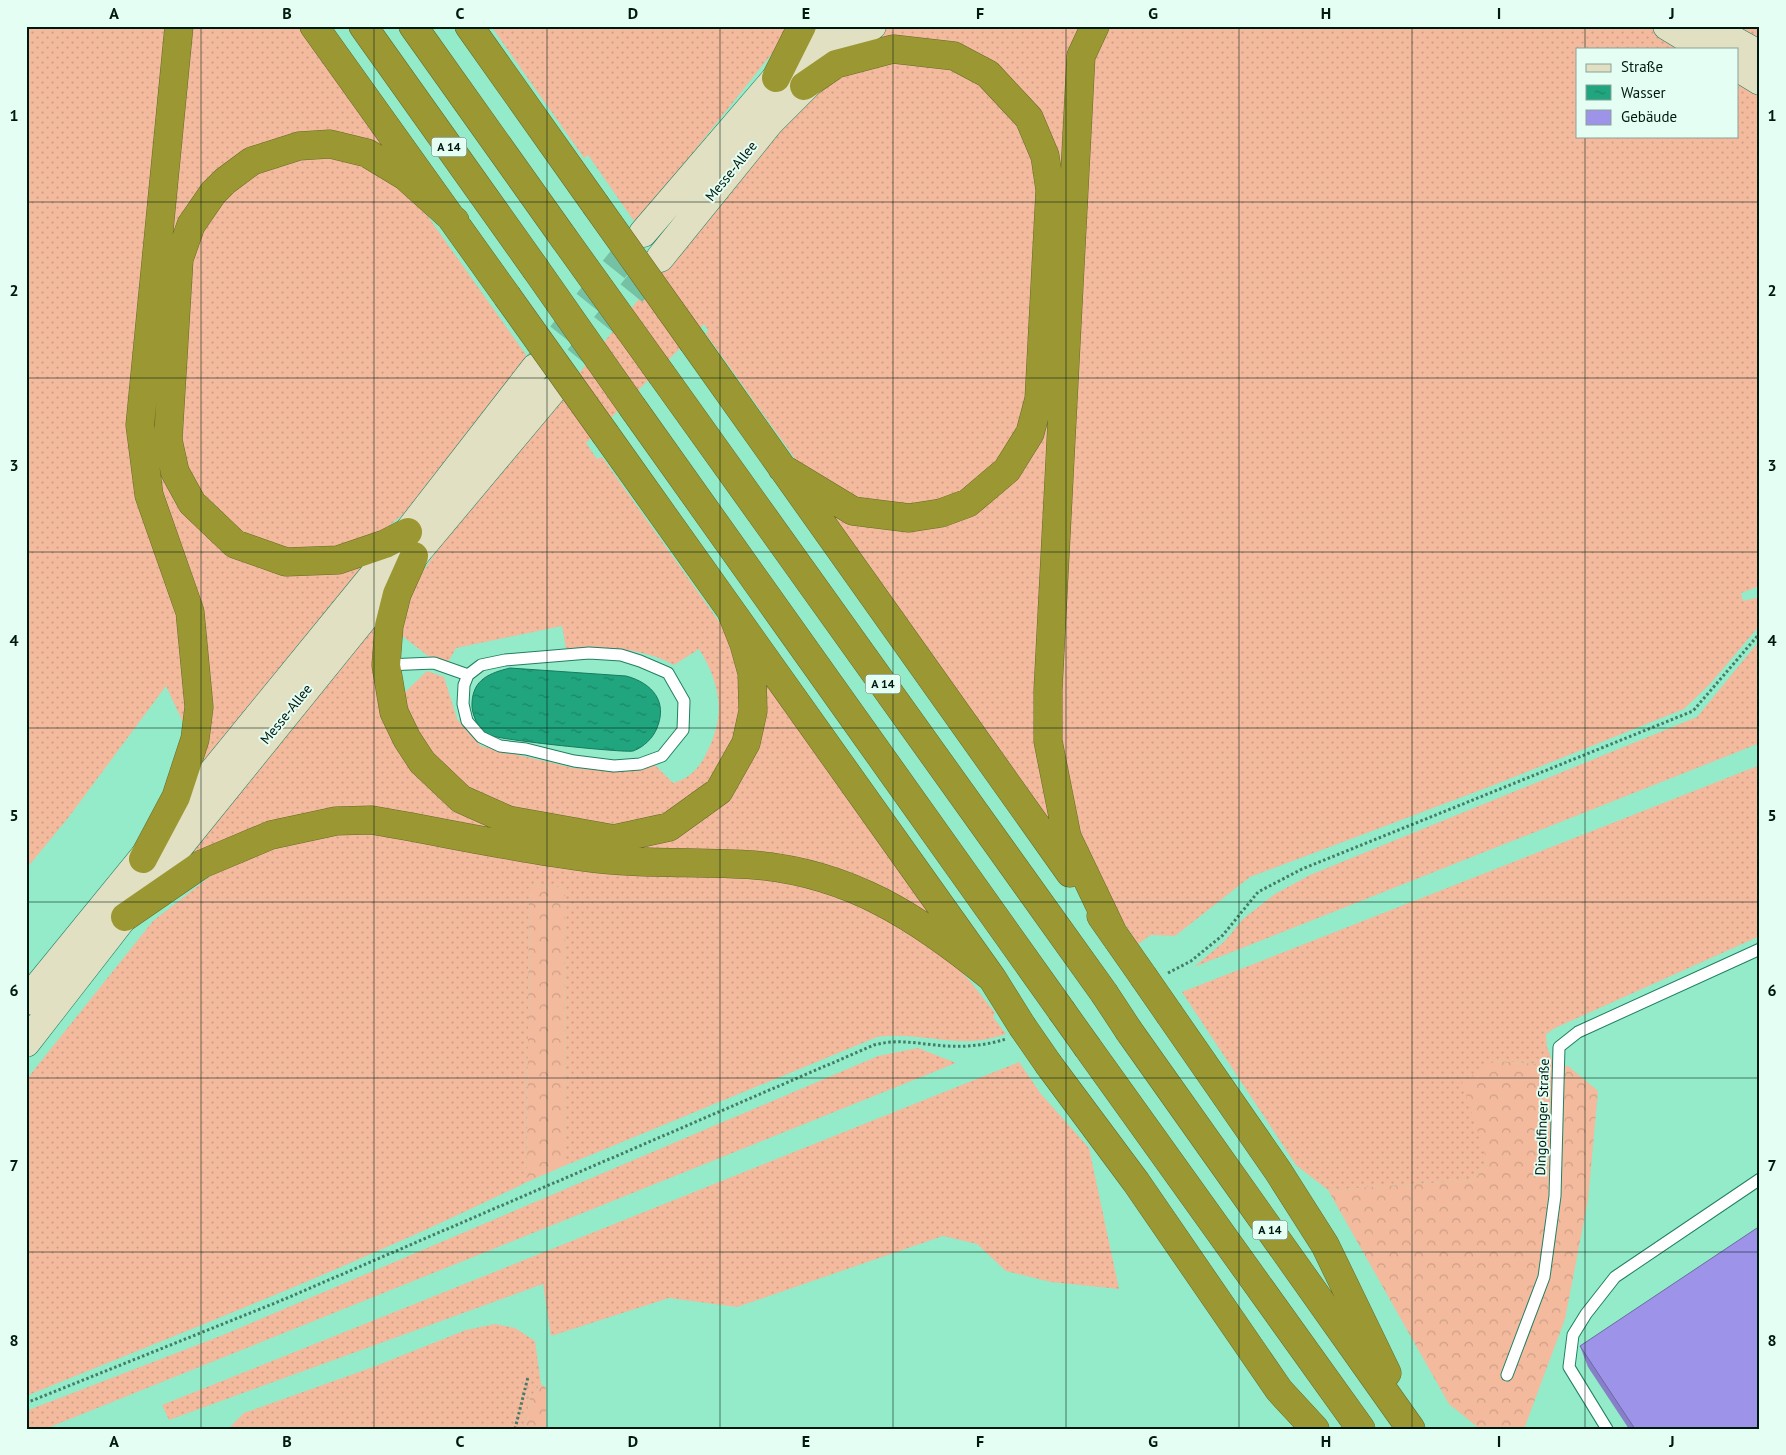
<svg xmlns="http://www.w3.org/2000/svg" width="1786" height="1455" font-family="'PT Sans',sans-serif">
  <defs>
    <pattern id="grass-dots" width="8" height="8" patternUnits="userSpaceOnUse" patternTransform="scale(1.25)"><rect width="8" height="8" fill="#f3ba9d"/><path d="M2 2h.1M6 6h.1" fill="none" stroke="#cf9f86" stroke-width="1.8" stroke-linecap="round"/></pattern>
    <pattern id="forest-crowns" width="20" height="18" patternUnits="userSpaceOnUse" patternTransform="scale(1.25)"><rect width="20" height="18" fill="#f3ba9d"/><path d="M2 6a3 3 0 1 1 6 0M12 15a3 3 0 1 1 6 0" fill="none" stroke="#cf9f86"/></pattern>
    <pattern id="water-ripples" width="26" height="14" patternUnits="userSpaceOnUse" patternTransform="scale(1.25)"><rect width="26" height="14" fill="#21a57e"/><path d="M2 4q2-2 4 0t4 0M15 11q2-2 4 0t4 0" fill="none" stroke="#1a8666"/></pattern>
  </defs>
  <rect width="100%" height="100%" fill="#93ebc9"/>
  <!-- grass -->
  <path fill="url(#grass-dots)" d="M26,26H169L132,402L181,612L187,731L166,686L68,818L26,869Z
    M188,26H302L391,152L361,142L209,183L160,395L216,540L372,565L194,785L197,762L162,508L149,438Z
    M491,26H791L778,46L636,224L588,155L584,158Z
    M883,26H1084L1042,636L1062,840L817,500L885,526L1014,474L1058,191L1003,77L860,47Z
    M1099,26H1647L1686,49H1577V136H1737V79L1760,92V586L1741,593L1743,601L1760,597V625L1710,684L1684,709L1494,785L1250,877L1175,936L1151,935L1138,944L1108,899L1080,841L1057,736L1084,84Z
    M1735,26H1760V40Z
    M928,58L1001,95L1039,159L1028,415L991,476L937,507L860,504L801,467L706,334L708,330L704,324L586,443L597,459L602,457L720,623L732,644L744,698L734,749L692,804L628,831L515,815L441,773L398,699L427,671L444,677L457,719L481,746L574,768L616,771L655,765L673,783C688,779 699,769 706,754C726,717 721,684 699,649L674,665C639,646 605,648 566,649L562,626L456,648L448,662L428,656L396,631L412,588L442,543L785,118L844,70Z
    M312,154L373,166L419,204L529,359L412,507L380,533L311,556L228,530L180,464L192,248L216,202L259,168Z
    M385,605L410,762L578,843L707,811L757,671L945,927L875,889L618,853L383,814L174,875Z
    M1760,640V743L1194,967L1225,941L1243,919L1275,894L1310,875L1697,717Z
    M1760,765V936L1555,1028L1546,1034L1547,1047L1554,1065L1495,1061L1487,1161L1475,1180L1328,1190L1296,1165L1182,992Z
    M374,832L682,873L792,881L876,910L946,957L970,981L995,1013L993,1017L1006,1034C960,1051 922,1031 877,1037L564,1166L565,888L529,885L527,1182C364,1262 194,1328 26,1396V1080L153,921L212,875L257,853L297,841L337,834Z
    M918,1048L956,1063L45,1429H26V1411L223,1335L878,1056Z
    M1019,1062L1041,1094L1089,1148L1119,1289L1051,1282L1006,1271L977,1244L943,1236L737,1307L669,1298L551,1336L543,1284L169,1420L162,1405Z
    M495,1324L515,1328L535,1341L541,1384L530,1397L525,1429H228L244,1413L373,1367L466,1330Z"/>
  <!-- forest -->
  <path fill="url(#forest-crowns)" d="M529,885L565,888L564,1166L527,1182Z
    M1495,1061L1568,1066L1598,1091L1588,1200L1565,1319L1524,1429H1480L1449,1404L1328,1190L1475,1180L1487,1161L1462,1082Z
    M541,1384L546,1388V1429H525L530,1397Z"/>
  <!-- water -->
  <path fill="url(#water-ripples)" stroke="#177b5d" d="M510,668L626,676C652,683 668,701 657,728C653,738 644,747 633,751C624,753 499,740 489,735C479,731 471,714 472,703C473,679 490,673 510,668Z"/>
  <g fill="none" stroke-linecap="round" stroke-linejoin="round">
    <!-- secondary-tunnel -->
    <path stroke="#76c1a4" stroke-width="28" stroke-dasharray="28 14" stroke-linecap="butt" d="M535,368L643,233
      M552,391L660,258"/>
    <!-- lane casing -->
    <g stroke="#217f62" stroke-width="13">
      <path id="lane" d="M386,665L434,663L468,675L481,665L505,660L589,653L621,655L640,661L668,673L684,701L683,730L662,756L640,764L614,766L574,761L526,749L500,746L481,737L467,721L463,704L464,685L468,675
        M1507,1375L1544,1277L1555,1196L1559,1047L1578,1032L1760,949
        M1607,1429L1569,1367L1573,1335L1586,1314L1615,1277L1760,1179"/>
    </g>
    <!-- secondary casing -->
    <g stroke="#217f62" stroke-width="29">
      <path id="secondary" d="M1667,26L1705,49
        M1708,26L1760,55
        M1737,67L1760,81
        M643,233L776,78L837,26
        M660,258L770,122L856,36L872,26
        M26,1001L393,551L535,368
        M26,1043L165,864L414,556L552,391"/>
    </g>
    <!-- highway casing -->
    <g stroke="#656c27" stroke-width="29">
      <path id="highway" d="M314,26L507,296
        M363,26L535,268
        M413,26L563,237
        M469,26L595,204
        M1095,26L1081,56L1048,690V741L1067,837L1112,931
        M776,78L802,26
        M693,342L1070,873
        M662,375L1104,993
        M633,408L1061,1010
        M606,435L992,978L1022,1026
        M782,468L853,511L909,518L941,513L968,503L1007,470L1030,433L1039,399L1050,190L1045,156L1029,118L988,74L954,56L893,49L836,64L804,86
        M408,532L385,544L338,560L286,562L235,544L192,503L175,472L168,440L179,259L191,225L213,193L225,181L252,161L299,146L330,144L367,153L405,176L455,221
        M414,556L397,594L389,626L386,665L394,712L407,739L422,762L461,799L508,820L614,839L669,827L719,791L746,743L753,711L752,673L744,644L731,611
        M143,859L176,797L195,739L199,707L190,612L149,495L140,425L179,26
        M1101,916L1143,976
        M125,917L202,864L271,835L336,821L372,820C442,832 513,848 584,857C639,865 698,861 754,865C850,873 919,918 992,978
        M1170,1015L1278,1171L1325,1245L1387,1373
        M1129,1031L1411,1429
        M1088,1048L1361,1429
        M1049,1065L1136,1182L1279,1390L1315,1429"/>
    </g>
    <!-- path -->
    <path stroke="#457c67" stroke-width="3" stroke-dasharray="2.5 2.5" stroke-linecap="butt" d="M1168,973L1191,961L1223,935L1258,892L1302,869L1693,711L1760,633
      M26,1403L280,1301L874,1045C896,1039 914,1043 936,1045C958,1048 985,1046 1006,1039
      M515,1429L528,1377"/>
    <!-- lane -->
    <use href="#lane" stroke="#fff" stroke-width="11"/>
    <!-- secondary -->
    <use href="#secondary" stroke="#e1e0c2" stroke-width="28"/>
    <!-- highway -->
    <use href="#highway" stroke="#9b9833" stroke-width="28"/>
    <!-- highway-bridge casing -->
    <g stroke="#656c27" stroke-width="29" stroke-linecap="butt">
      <path id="highway-bridge" d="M595,204L693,342
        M563,237L662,375
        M535,268L633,408
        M507,296L606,435
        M1143,976L1170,1015
        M1104,993L1129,1031
        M1061,1010L1088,1048
        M1022,1026L1049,1065"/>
    </g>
    <!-- highway-bridge -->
    <use href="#highway-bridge" stroke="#9b9833" stroke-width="28"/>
  </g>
  <!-- wall -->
  <path fill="#877fc9" d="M1580,1346L1760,1429H1629L1588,1367Z"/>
  <!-- building -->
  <path fill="#9d94ea" stroke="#6e68a4" d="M1760,1226V1429H1635L1580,1346Z"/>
  <!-- grid -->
  <path fill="none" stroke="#001910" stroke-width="1" stroke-opacity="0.55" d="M201,26V1429M374,26V1429M547,26V1429M720,26V1429M893,26V1429M1066,26V1429M1239,26V1429M1412,26V1429M1585,26V49M1585,136V1429M26,202H1760M26,378H1760M26,552H1760M26,728H1760M26,902H1760M26,1078H1760M26,1252H1760"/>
  <g text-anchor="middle" stroke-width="4" stroke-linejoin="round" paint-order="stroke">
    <!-- shield labels -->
    <g fill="#e5fef3" stroke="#455e54" stroke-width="1">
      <rect x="431.5" y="137.5" width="35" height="19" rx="4"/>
      <rect x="865.5" y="674.5" width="35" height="19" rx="4"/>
      <rect x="1252.5" y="1220.5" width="35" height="19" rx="4"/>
    </g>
    <g font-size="12" font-weight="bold" fill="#001910">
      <text x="449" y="151">A 14</text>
      <text x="883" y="688">A 14</text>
      <text x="1270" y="1234">A 14</text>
    </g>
    <!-- street labels -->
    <g font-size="14" fill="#001910" stroke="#e5fef3">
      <text transform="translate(731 171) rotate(-51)" y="5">Messe-Allee</text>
      <text transform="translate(286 714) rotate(-51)" y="5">Messe-Allee</text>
      <text transform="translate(1542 1117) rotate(-88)" y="5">Dingolfinger Straße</text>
    </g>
  </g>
  <!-- border -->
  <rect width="1786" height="1455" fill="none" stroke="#e5fef3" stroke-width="55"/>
  <!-- legend -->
  <rect x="1576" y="48" width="162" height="90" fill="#e5fef3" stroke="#89a298"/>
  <rect x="1586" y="64" width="25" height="8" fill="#e1e0c2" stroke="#89a298"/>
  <text x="1621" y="72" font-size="15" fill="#001910">Straße</text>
  <rect x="1586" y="85" width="25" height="15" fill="url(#water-ripples)" stroke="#89a298"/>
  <text x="1621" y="98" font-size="15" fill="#001910">Wasser</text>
  <rect x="1586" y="110" width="25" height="15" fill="#9d94ea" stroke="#89a298"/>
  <text x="1621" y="122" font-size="15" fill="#001910">Gebäude</text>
  <rect x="28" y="28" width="1730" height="1400" fill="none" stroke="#001910" stroke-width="2"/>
  <g font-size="16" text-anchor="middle" font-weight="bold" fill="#001910">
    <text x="114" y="19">A</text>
    <text x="287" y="19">B</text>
    <text x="460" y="19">C</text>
    <text x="633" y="19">D</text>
    <text x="806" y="19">E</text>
    <text x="980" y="19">F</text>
    <text x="1153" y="19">G</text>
    <text x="1326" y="19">H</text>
    <text x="1499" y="19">I</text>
    <text x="1672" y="19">J</text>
    <text x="14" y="121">1</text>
    <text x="1772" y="121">1</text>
    <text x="14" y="296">2</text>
    <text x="1772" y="296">2</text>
    <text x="14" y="471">3</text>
    <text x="1772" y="471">3</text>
    <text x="14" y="646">4</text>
    <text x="1772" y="646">4</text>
    <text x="14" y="821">5</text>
    <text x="1772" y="821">5</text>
    <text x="14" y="996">6</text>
    <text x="1772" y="996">6</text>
    <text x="14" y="1171">7</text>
    <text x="1772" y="1171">7</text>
    <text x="14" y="1346">8</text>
    <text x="1772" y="1346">8</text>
    <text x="114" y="1447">A</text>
    <text x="287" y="1447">B</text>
    <text x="460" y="1447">C</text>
    <text x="633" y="1447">D</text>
    <text x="806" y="1447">E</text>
    <text x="980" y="1447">F</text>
    <text x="1153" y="1447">G</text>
    <text x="1326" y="1447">H</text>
    <text x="1499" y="1447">I</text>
    <text x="1672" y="1447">J</text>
  </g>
</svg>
